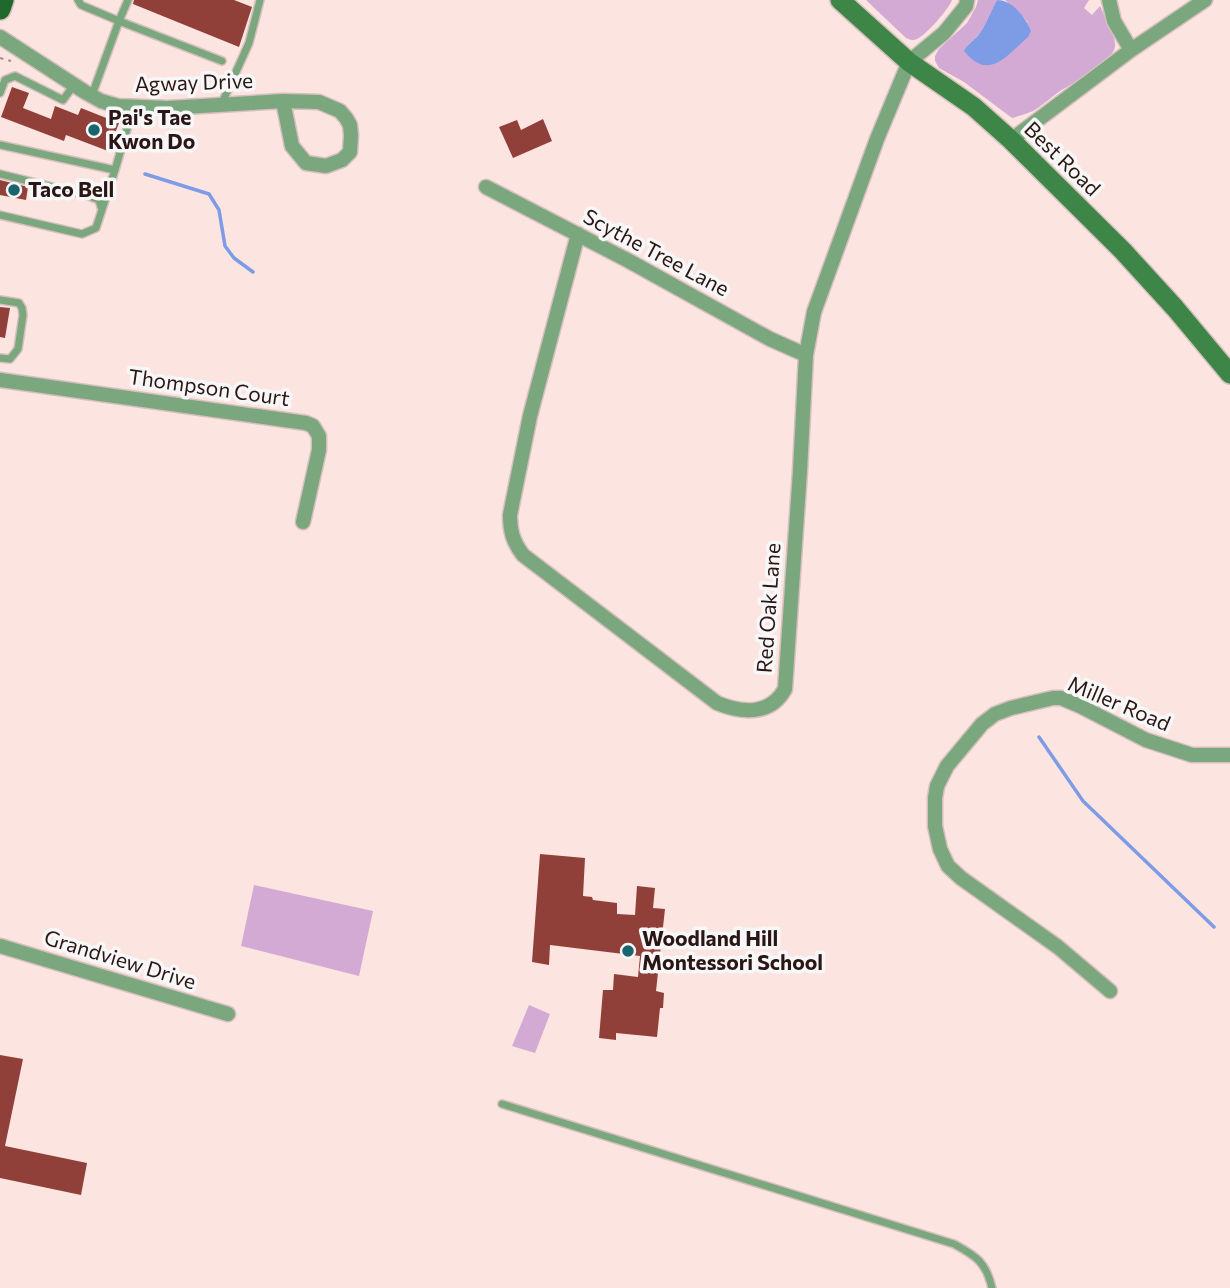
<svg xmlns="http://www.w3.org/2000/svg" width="1230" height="1288" font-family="Commissioner,sans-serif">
  <rect width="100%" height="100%" fill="#fce4e1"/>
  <!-- green -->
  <path fill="#d3aad3" d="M866,0H952C949,9 926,35 917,39C912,41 911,40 906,38Z
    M978,0H997C991,10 987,23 980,33C976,38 971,42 967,46L1028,23L1019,12L1005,0H1089L1084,8L1092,15L1100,6C1104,16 1117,38 1115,47C1113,61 1072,84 1060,91C1051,97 1042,106 1033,111C1026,114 1019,116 1012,118L964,82L939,68L935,61V56L939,49L967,23L976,7Z
    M254,885L373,911L359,976L241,946Z
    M529,1005L550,1014L535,1053L512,1046Z"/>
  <!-- water -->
  <path fill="#7e9ce5" d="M997,0C1013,0 1025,17 1031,31L1028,37C1007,55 989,82 964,51C968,43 975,40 980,33C987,23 991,10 997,0Z"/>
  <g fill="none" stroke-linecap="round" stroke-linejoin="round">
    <!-- stream -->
    <path stroke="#7e9ce5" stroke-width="3.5" d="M145,174L209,194L219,210L225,246L234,258L253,272
      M1039,737L1083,801L1214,927"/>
  </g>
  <!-- building -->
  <path fill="#913f39" d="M134,0H234L252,7L239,47L133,4Z
    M12,87L29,93L23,108L51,119L55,106L78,115L81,108L119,123L108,151L66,135L64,141L1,117Z
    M543,119L552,141L513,158L499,127L517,120L521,130Z
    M0,180L28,187L26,200L0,195Z
    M0,307L10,308L5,338L0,337Z
    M540,854L585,858L583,896L592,897L593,900L617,903V914L635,915L637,886L655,888L653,908L665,909L656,991L664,993L663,1008H660L657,1037L616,1033V1040L599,1038L603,990H613L614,974L638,977L640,956L550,945L549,965L532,962Z
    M0,1055L23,1059L5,1146L87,1163L81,1195L0,1178Z"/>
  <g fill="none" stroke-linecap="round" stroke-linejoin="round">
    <!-- lane casing -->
    <g stroke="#d6bfbc" stroke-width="10">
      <path id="lane" d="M78,0L81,5L119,21L128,0
        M0,93L5,80L15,76L63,100L74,85
        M92,95L119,21L222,61
        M222,103L249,43L260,0
        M0,145L115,170L130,119L131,107
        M0,174L89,196L99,200L101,207
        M0,215L82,234L96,228L115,170
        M0,300L19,303L22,308L23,315L18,349L10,359L0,358
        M502,1104L954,1244C976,1256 986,1262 992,1288"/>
    </g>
    <!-- street casing -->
    <g stroke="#d6bfbc" stroke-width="17">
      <path id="street" d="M1109,0L1114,21L1131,50
        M0,37L85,92L101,101L118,106L168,108L283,101L319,102L340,111L346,118L350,125L351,135L350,152L342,160L326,166L306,163L292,146L283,101
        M1011,140L1131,50L1205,0
        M486,187L629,261L770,339L806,355
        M578,234L530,416L510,515C510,531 513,542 523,555L717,703C741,713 770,716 785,689L800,471L806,355L814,312L877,139L909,62L944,33L966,6L967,0
        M0,380L306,423L313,426L319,436V450L303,522
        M0,946L228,1014
        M1110,991L1058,947L961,878L948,866L940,849L935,826V798L937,786L947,766L982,724L995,714L1011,708L1053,698H1061L1080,706L1146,740L1192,755H1230"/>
    </g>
    <!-- secondary casing -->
    <g stroke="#d6bfbc" stroke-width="22">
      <path id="secondary" d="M840,0L909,62L974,107L1011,140L1123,251L1175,308L1230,374"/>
    </g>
    <!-- primary casing -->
    <g stroke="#d6bfbc" stroke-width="24">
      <path id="primary" d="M0,9L3,0"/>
    </g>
    <!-- path -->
    <path stroke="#a58e8c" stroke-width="2" stroke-dasharray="3.5 5" stroke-linecap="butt" d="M0,58L11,61"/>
    <!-- lane -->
    <use href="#lane" stroke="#7aa77d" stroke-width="7"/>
    <!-- street -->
    <use href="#street" stroke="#7aa77d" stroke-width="14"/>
    <!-- secondary -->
    <use href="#secondary" stroke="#3e8548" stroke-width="19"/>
    <!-- primary -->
    <use href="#primary" stroke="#1f692d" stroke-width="21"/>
  </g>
  <!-- markers -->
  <g fill="#18656e" stroke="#f7f7f7" stroke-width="2.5">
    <circle cx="94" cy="130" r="7"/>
    <circle cx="14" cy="190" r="7"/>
    <circle cx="628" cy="951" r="7"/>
  </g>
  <g text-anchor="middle" stroke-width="7" stroke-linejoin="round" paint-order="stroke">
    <!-- street labels -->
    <g font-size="21" fill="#2a1614" stroke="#f7f7f7">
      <text transform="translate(194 83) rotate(-2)" y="7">Agway Drive</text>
      <text transform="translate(1062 159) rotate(44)" y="7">Best Road</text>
      <text transform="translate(656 253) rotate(28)" y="7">Scythe Tree Lane</text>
      <text transform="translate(209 388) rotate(8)" y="7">Thompson Court</text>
      <text transform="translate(769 608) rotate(-86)" y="7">Red Oak Lane</text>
      <text transform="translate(1119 704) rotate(23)" y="7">Miller Road</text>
      <text transform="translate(120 960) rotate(17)" y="7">Grandview Drive</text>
    </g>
    <!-- poi labels -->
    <g font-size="21" font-weight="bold" fill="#2a1614" stroke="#f7f7f7" text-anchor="start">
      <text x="108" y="125">Pai's Tae<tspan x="108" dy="24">Kwon Do</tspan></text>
      <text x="28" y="197">Taco Bell</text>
      <text x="642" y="946">Woodland Hill<tspan x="642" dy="24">Montessori School</tspan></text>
    </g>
  </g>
</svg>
